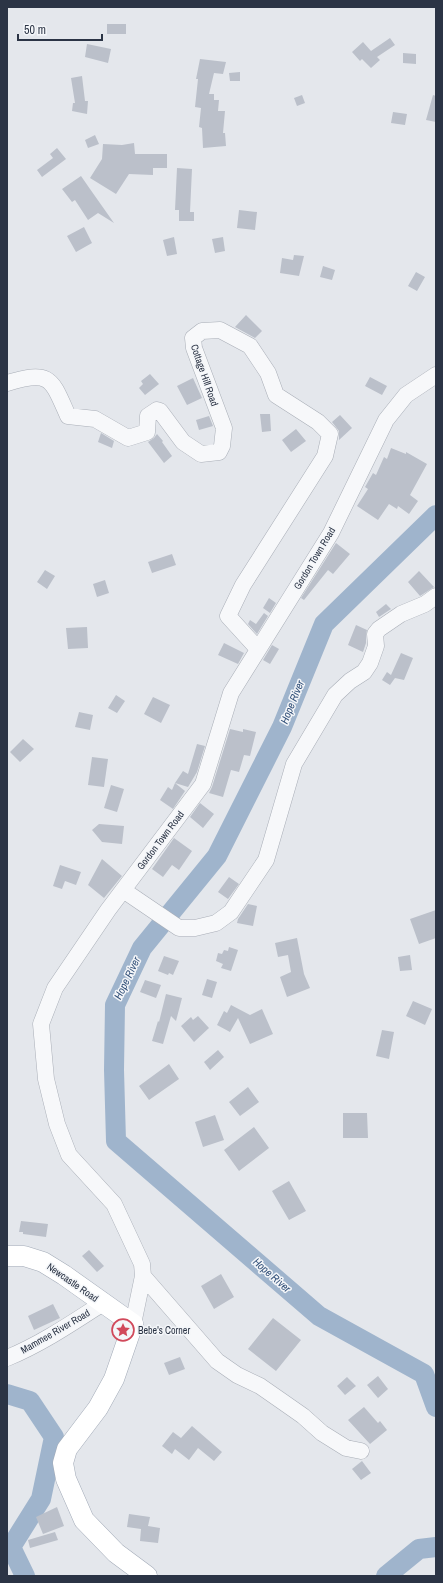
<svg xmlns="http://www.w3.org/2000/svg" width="443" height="1583" font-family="'Archivo Narrow',sans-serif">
  <rect width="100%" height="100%" fill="#e4e7ec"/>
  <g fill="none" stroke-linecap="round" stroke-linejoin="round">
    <!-- river -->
    <path stroke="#9fb4cc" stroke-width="20" d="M436,515L324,624L282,727L217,856L142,948L115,1005L114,1070L116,1141L319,1316L424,1374L436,1407
      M7,1394L30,1401L54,1437L41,1499L11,1547L25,1576
      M386,1576L419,1549L436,1547"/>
  </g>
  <!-- building -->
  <path fill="#bbc0ca" d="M107,24H126V34H107Z
    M390,38L395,45L377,57L380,60L371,68L362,59L360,61L352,52L363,42L371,51Z
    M87,44L111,49L108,63L85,57Z
    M403,53L416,54V64L403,63Z
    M200,59L226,62L223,74L214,73L209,94H214V100H219L218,111H225L223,133H225L226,146L203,148L202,128L199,127L201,108L195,107L198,79H196Z
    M240,72V81H230L229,73Z
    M82,76L85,101H88L87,114L72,111L73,103H75L71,78Z
    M302,95L305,103L297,106L294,98Z
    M433,95L436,96V122L426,120Z
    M393,112L407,114L405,125L391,123Z
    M95,135L99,144L88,148L85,140Z
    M134,143L135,154H167V168H153V175L129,174L116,194L90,178L102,159L103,144L122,145Z
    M57,148L66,159L42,177L37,170L53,158L50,154Z
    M177,168L192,169L190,212H194V221H179V210H175Z
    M81,176L90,189L114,223L98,213L88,220L75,200L72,202L62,189Z
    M239,210L257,212L255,230L237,228Z
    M84,227L92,243L76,252L67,236Z
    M174,237L177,254L167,256L163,240Z
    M223,237L225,251L215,253L212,239Z
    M294,255L304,256L299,276L280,273L282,258L293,260Z
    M323,266L335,270L332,280L320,277Z
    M416,272L425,277L417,291L408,286Z
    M246,315L262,331L255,338L235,327Z
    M150,374L159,384L145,395L139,388L143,384L141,381Z
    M370,377L387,386L382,395L365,386Z
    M193,378L202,398L187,405L177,386Z
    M260,414H270L271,431L262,432Z
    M340,415L352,428L339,440V431L332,422Z
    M209,416L213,426L199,430L196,420Z
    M296,429L306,441L291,452L282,440Z
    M101,433L114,441L112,448L98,442Z
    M157,434L163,441L162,442L172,456L164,463L148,442L154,438Z
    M391,448L406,454V452L427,464L410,495L418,501L409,514L398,506L397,509L389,504L378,520L357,506L368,489L365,487L373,473L376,475L384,457L387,459Z
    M336,543L350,554L333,574L328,570L304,600L301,598Z
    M172,554L176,565L152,573L148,562Z
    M45,570L55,576L47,589L37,582Z
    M419,571L434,587L420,596L408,582Z
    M105,580L109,593L97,597L93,584Z
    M269,598L276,603L270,613L263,608Z
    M386,604L391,609L379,617L376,612Z
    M264,613L268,616L257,634L248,624L250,620L256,624Z
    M356,625L367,630L366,635V643L363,652L348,645Z
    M87,627L88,648L68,649L66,628Z
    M224,643L244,653L238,664L218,655Z
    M272,645L279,649L270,664L263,660Z
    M401,653L413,658L404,680L395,678L390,685L382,680L387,672L391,675Z
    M116,695L125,701L117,713L108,708Z
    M153,697L170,705L161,723L144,714Z
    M79,712L93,715L90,730L75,727Z
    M230,729L243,732V729L256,732L250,756L244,755L239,772L231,770L223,797L209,793L212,787Z
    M23,739L34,749L20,762L10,752Z
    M197,744L205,746L197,772L188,787L175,783L183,771L188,774Z
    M92,757L108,759L104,787L88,785Z
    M175,783L185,791L173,809L160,800L168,787L172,790Z
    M111,785L124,789L117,812L104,808Z
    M200,803L214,814L203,828L190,817Z
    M99,824L124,826L122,844L102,842L92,830Z
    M174,838L192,851L179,870L172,865L163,877L152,869Z
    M102,859L122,876L104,898L88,885Z
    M60,865L81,872L76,885L65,881L62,889L53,886Z
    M229,877L239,884L228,899L218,892Z
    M248,904L257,906L253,926L237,923L238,919Z
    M436,910V938L419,944L410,919Z
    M297,938L304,974L310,988L287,997L280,977L291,972L288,955L278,957L275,943Z
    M229,947L238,950L231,971L221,968L223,964L216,961L218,953L222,954L224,950L228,951Z
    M410,955L412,970L400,971L398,957Z
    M164,956L179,961L173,975L169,973L168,975L158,971Z
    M207,979L217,982L212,998L202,995Z
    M145,980L161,985L156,998L140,992Z
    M166,994L182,998L176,1021L171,1016L163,1044L152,1041L158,1021L159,1022Z
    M413,1001L432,1009L425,1025L406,1016Z
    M231,1005L250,1015L262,1009L273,1034L250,1044L238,1018L230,1032L217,1025L224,1011L227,1013Z
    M198,1016L209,1028L194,1042L181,1026L191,1017L193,1020Z
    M382,1030L394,1032L389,1059L376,1056Z
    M218,1050L224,1057L210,1070L204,1062Z
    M169,1064L179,1079L149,1100L139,1086Z
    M248,1087L259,1102L240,1116L229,1102Z
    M343,1113H367L368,1138H343Z
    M215,1115L224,1140L203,1147L195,1122Z
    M254,1127L269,1148L239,1171L224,1150Z
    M289,1181L306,1211L289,1220L272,1191Z
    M21,1221L48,1224L46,1237L23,1234V1232H19Z
    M89,1250L104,1266L97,1272L82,1256Z
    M221,1274L234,1297L214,1309L201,1286Z
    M53,1304L60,1318L34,1330L28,1316Z
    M273,1318L301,1340L276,1371L248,1349Z
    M180,1357L185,1369L169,1375L164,1363Z
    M378,1376L388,1389L378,1398L367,1385Z
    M347,1377L356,1386L345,1395L337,1386Z
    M364,1407L378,1423L380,1421L387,1430L370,1444L348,1420Z
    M192,1426L222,1452L214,1461L198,1448L189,1460L175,1449L172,1454L162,1446L173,1432L181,1438Z
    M362,1461L371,1473L361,1480L352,1469Z
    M57,1507L64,1526L43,1534L36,1517Z
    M129,1514L150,1517L148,1526L160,1528L158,1543L140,1541L141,1529L127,1527Z
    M55,1532L58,1540L30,1548L28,1540Z"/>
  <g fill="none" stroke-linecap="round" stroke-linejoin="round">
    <!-- minor casing -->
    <g stroke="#a9aeb7" stroke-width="17">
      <path id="minor" d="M7,383C51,370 51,378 68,416L95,419L128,438L147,432L148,416L157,410L160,411L183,442L201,454L219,452L222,446L224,428L194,348L193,338L202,331L220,330L250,346L268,373L276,395L318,422L330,434L325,456L243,585L228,616L258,649
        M123,890L179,928H195L216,923L231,912L266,860L294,764L335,695L350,681L364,672L370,663L376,646L375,634L379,629L401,614L425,604L436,596
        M143,1276L217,1361L237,1375L260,1386L283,1402L303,1416L322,1433L346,1448L361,1451
        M133,1324L143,1276L142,1264L114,1204L69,1155L57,1124L46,1079L41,1024L55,988L108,910L203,784L231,693L331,533L386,420L406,395L436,375
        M7,1358C41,1344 72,1323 103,1303"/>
    </g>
    <!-- major casing -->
    <g stroke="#a3abb8" stroke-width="21">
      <path id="major" d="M7,1256H24L43,1262L64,1275L133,1324L114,1379L98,1408L67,1449L63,1463L66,1479L84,1520L116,1553L147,1576"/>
    </g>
    <!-- minor -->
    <use href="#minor" stroke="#f7f8fa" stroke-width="16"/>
    <!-- major -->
    <use href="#major" stroke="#fff" stroke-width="20"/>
  </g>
  <!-- icons -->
  <defs>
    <g id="sight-ring" transform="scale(1.15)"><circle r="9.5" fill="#f4f6f9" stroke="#d1495b" stroke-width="1.5"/><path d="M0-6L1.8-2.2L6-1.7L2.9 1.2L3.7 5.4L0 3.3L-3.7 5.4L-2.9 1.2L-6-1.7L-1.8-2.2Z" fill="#d1495b"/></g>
  </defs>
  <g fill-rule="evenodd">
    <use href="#sight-ring" x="123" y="1330"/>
  </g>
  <g text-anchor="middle" stroke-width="3" stroke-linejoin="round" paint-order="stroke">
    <!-- street labels -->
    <g font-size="10" fill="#2b3445" stroke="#f4f6f9">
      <text transform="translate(205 375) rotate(71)" y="4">Cottage Hill Road</text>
      <text transform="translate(314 558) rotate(-59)" y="4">Gordon Town Road</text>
      <text transform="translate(160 840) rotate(-53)" y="4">Gordon Town Road</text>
      <text transform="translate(73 1282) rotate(35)" y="4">Newcastle Road</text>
      <text transform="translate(55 1331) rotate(-30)" y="4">Mammee River Road</text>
    </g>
    <!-- poi labels -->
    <g font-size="10" fill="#2b3445" stroke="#f4f6f9" text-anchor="start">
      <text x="138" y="1334">Bebe's Corner</text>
    </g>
    <!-- water labels -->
    <g font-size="11" font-style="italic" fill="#34527a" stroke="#f4f6f9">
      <text transform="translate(292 702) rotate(-68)" y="4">Hope River</text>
      <text transform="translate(127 978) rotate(-64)" y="4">Hope River</text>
      <text transform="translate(272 1275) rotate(41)" y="4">Hope River</text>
    </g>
  </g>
  <!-- border -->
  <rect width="443" height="1583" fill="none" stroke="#2b3445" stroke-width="16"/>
  <!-- scale -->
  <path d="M18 34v6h84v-6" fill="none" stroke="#2b3445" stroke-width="2"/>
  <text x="24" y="34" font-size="12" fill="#2b3445" stroke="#f4f6f9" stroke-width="3" paint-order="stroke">50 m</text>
</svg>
